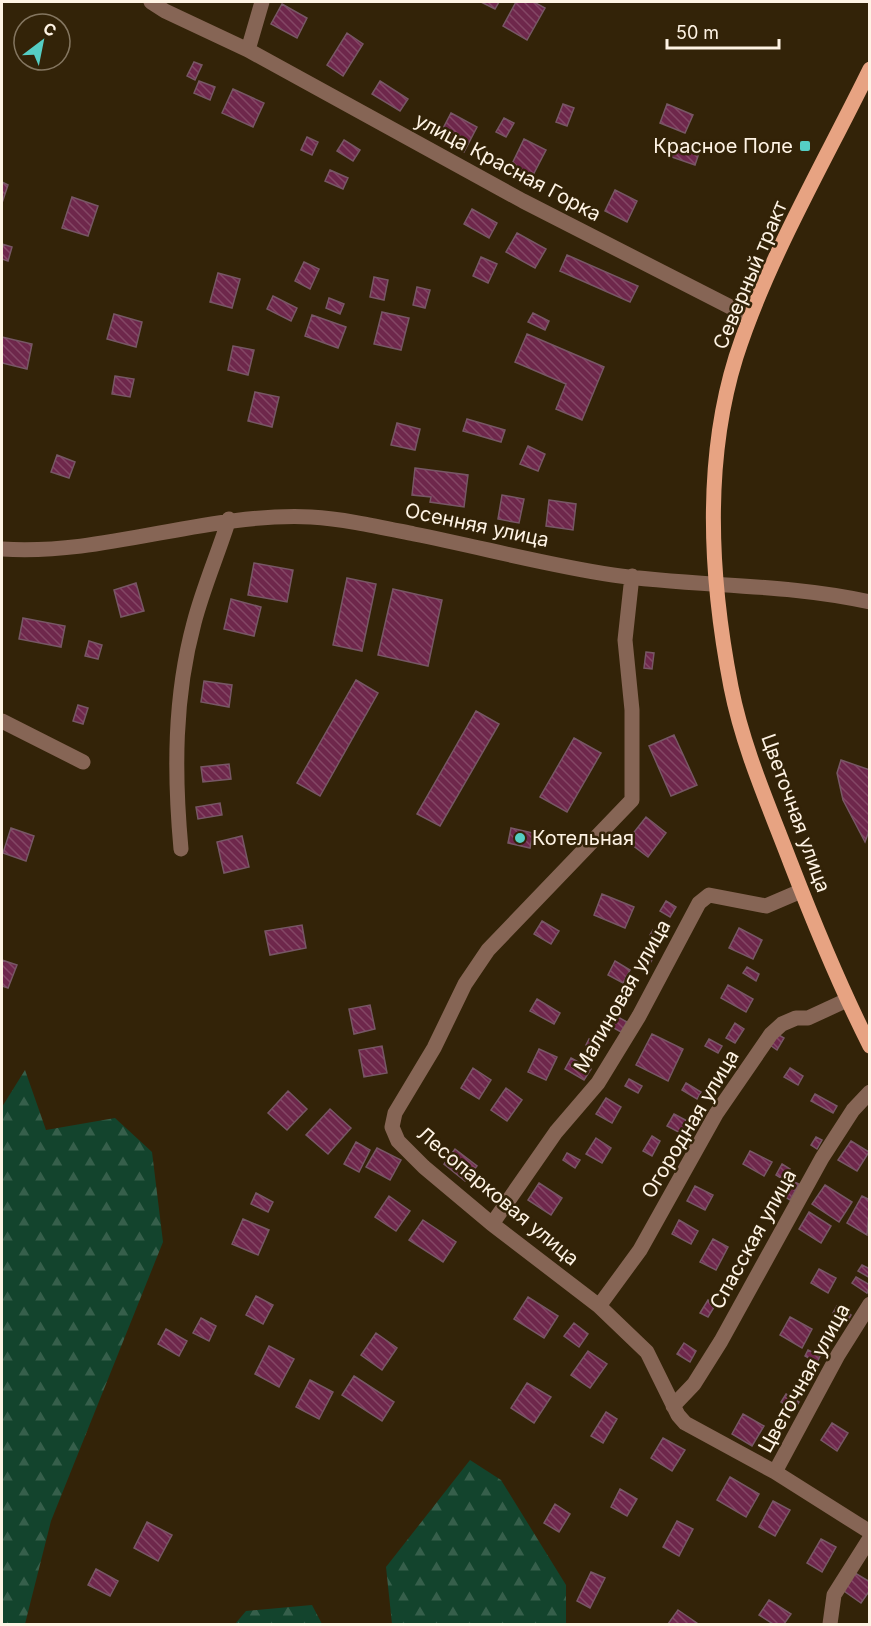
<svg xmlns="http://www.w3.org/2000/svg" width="871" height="1626" font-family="Inter,sans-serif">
  <defs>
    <pattern id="forest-firs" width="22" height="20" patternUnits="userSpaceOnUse" patternTransform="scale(1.5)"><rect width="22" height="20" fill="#13442d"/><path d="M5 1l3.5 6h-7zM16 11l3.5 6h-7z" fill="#365f4b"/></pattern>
    <pattern id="building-back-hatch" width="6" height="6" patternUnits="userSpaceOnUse" patternTransform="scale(1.5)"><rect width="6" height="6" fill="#6e274b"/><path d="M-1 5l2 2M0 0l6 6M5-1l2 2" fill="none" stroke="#844765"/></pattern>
  </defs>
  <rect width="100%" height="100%" fill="#332308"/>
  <!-- forest -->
  <path fill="url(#forest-firs)" d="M25,1070L46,1130L115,1118L152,1152L163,1242L51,1521L25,1624H2V1107Z
    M470,1460L501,1480L566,1585V1624H392L386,1567Z
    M312,1605L322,1624H235L246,1611Z"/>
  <!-- building -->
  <path fill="url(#building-back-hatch)" stroke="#775765" stroke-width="1.5" d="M481,2H499L495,9Z
    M516,2H534L545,8L527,40L503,26Z
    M282,4L307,18L297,38L271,24Z
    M347,33L363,44L343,76L327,65Z
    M194,62L202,65L195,80L187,76Z
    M199,81L215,87L210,100L194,93Z
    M380,81L408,99L400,111L372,94Z
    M233,89L264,103L253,127L222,113Z
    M563,104L574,108L567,126L556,122Z
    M667,104L693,115L685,133L660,123Z
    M451,113L477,127L464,152L438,138Z
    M504,118L514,123L506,137L496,132Z
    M307,137L318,142L312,155L301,150Z
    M524,139L546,150L532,177L511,166Z
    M344,140L360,150L353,161L337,151Z
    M677,145L699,153L695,165L672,157Z
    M330,170L348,178L343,189L325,181Z
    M2,182L8,185L2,203Z
    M615,190L637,201L627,222L605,211Z
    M72,197L98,206L88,236L62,228Z
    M472,209L497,223L489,238L464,224Z
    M517,233L546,249L535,268L506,252Z
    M2,244L12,247L8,261L2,259Z
    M567,255L638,286L630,302L560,271Z
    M481,257L497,264L488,283L473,276Z
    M304,262L319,269L310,289L295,281Z
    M218,273L240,279L232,308L210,302Z
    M374,277L388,280L384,300L370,297Z
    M417,287L430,290L425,308L413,305Z
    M273,296L297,308L291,321L267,309Z
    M329,298L344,304L340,314L326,308Z
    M382,312L409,318L401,350L374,344Z
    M533,313L549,321L545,330L528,322Z
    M114,314L142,322L136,347L107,339Z
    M312,315L346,327L338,348L305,336Z
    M527,334L604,367L582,420L556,409L566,384L515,362Z
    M2,337L32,344L27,369L2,363Z
    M233,346L254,350L248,375L228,370Z
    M115,376L134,379L130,397L112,394Z
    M255,392L279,397L272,427L248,421Z
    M467,419L505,430L501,442L463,431Z
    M397,423L420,429L415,450L391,445Z
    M528,446L545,454L538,471L520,464Z
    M57,455L75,462L69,478L51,472Z
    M415,468L468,475L464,507L430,502L431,497L412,495Z
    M502,495L524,499L519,523L498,519Z
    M549,500L576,504L573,530L546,526Z
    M254,563L293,570L287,602L248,595Z
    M347,578L376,584L362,651L333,645Z
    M136,583L144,611L121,617L114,590Z
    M393,589L442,600L428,666L378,655Z
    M231,599L261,607L254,636L224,629Z
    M23,618L65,626L61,647L19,639Z
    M89,641L102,645L98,659L85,656Z
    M646,652L654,653L652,669L644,668Z
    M356,680L378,693L320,796L297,783Z
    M204,681L232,685L229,707L201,702Z
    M78,705L88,708L83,724L73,721Z
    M476,711L499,724L440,826L417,814Z
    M674,735L697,785L671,796L649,746Z
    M574,738L601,753L567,812L540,797Z
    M841,760L870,770V828L865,842L843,800L837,773Z
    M229,764L231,779L203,782L201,767Z
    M220,803L222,815L198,819L196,807Z
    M646,817L666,833L648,857L627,841Z
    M11,828L34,836L26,861L3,853Z
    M511,828L533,833L530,848L508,843Z
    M242,836L249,867L224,873L217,842Z
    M602,894L634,907L625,928L594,915Z
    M666,901L676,907L670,917L660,911Z
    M542,921L559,931L551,944L534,934Z
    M302,925L306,948L270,955L265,931Z
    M739,928L762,940L753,959L729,948Z
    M653,930L665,937L662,942L650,935Z
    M649,952L655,955L649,965L643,962Z
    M2,960L17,965L8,988L2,986Z
    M615,961L630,970L623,983L608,975Z
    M747,967L759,974L756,981L743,973Z
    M728,985L753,999L746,1012L721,998Z
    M537,999L560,1013L554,1024L530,1011Z
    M370,1005L375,1029L354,1034L349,1009Z
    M609,1012L627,1022L621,1032L603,1022Z
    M735,1023L744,1029L735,1043L726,1038Z
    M652,1034L683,1049L668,1081L636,1065Z
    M777,1034L784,1038L777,1050L770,1045Z
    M589,1039L599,1045L595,1051L586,1045Z
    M709,1039L722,1046L718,1053L705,1046Z
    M382,1046L387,1073L364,1077L359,1050Z
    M539,1049L557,1057L546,1080L528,1072Z
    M571,1058L591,1069L584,1080L565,1069Z
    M473,1068L491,1080L479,1099L461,1088Z
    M790,1068L803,1076L798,1085L784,1077Z
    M629,1079L642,1086L638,1093L625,1086Z
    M686,1083L701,1092L697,1099L682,1090Z
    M506,1088L522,1100L507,1121L491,1110Z
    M288,1091L307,1109L287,1130L268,1113Z
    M815,1094L837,1106L833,1113L811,1101Z
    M606,1098L621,1107L612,1123L596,1114Z
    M330,1109L351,1128L328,1154L306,1135Z
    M674,1114L693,1124L686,1136L667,1126Z
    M652,1136L660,1141L652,1156L643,1151Z
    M816,1137L822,1140L817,1149L811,1145Z
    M596,1138L611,1148L602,1163L586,1154Z
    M851,1141L869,1152L857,1171L838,1160Z
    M356,1142L370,1150L359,1172L344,1164Z
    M377,1148L401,1160L390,1180L366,1167Z
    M455,1149L477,1166L465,1181L444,1164Z
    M750,1151L772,1162L764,1176L743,1164Z
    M567,1153L580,1160L575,1168L563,1160Z
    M782,1164L790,1169L784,1180L776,1175Z
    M790,1180L799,1184L790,1200L782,1195Z
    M539,1183L562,1198L551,1215L528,1200Z
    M825,1185L852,1202L839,1222L812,1204Z
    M695,1186L713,1195L705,1210L687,1201Z
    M256,1193L273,1202L268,1212L251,1204Z
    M389,1196L410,1211L396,1231L375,1217Z
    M862,1196L870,1200L867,1235L847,1223Z
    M809,1212L831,1226L821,1243L799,1229Z
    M243,1219L269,1230L258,1255L232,1244Z
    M423,1220L456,1242L443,1262L409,1240Z
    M679,1220L698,1231L691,1244L672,1234Z
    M713,1239L728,1247L716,1270L700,1262Z
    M862,1265L870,1269V1278L858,1271Z
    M819,1269L836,1278L828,1293L811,1283Z
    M856,1277L870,1285L867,1293L852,1283Z
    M256,1296L273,1305L263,1324L246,1315Z
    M528,1297L558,1316L544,1338L514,1319Z
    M708,1300L716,1304L708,1317L700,1313Z
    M837,1306L851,1315L847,1322L833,1313Z
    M790,1317L812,1329L802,1348L780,1335Z
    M201,1318L216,1326L209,1341L193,1333Z
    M574,1323L588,1334L579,1347L564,1336Z
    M166,1329L187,1341L179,1356L158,1344Z
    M376,1333L397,1348L382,1370L361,1355Z
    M684,1343L696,1351L690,1362L677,1354Z
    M269,1346L294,1359L279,1387L255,1374Z
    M808,1350L820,1356L817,1363L805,1356Z
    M588,1351L607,1364L590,1388L571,1375Z
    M354,1376L394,1402L382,1421L342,1395Z
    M310,1380L333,1392L319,1419L296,1407Z
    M527,1383L551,1397L534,1423L511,1408Z
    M786,1394L799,1402L794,1410L781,1402Z
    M606,1412L617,1419L603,1443L591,1436Z
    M743,1414L764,1426L752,1446L732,1434Z
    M832,1423L848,1433L837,1451L821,1440Z
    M663,1438L685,1450L672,1471L651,1458Z
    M730,1477L759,1494L746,1517L717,1500Z
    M620,1489L637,1499L627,1516L611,1507Z
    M773,1501L790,1510L775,1536L759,1527Z
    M555,1504L570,1514L559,1532L544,1523Z
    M677,1521L693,1529L679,1556L663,1547Z
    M147,1522L172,1535L158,1561L134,1548Z
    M821,1539L836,1547L822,1572L807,1563Z
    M96,1569L118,1581L110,1596L88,1585Z
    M591,1572L605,1578L590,1608L577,1601Z
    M855,1573L870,1582V1590L861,1603L844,1591Z
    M769,1600L791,1614L784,1624H773L759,1615Z
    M678,1610L697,1623L696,1624H668Z"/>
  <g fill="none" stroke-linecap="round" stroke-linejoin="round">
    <!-- minor -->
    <path stroke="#866555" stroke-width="15" d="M151,2L165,11L248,50L523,201L750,317
      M248,50L262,2
      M2,549C106,556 206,512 311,517C345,519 380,527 414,534C480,547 546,565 613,575C698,587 785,583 870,602
      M632,576L625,640L632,710V800L488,950L465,984L434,1048L395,1113L392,1127L398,1141L424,1167L492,1224L599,1306L647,1352L678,1415L685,1423L775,1472L870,1532
      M2,721L83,762
      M181,849C174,773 174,697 194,623C203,588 218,554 229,519
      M492,1224L556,1132L598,1083L639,1016L699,903L709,895L766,906L801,891
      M599,1306L640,1250L716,1114L771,1034L782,1024L796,1018H808L847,1000
      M673,1406L694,1384L721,1341L822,1158L853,1110L870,1092
      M775,1472L838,1355L870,1304
      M830,1624L834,1595L870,1538"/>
    <!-- major -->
    <path stroke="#e7a382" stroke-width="15" d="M870,69C825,161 767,260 736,357C703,463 710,579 731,687C743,748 769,806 791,864C815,926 840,987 870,1046"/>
  </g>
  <!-- markers -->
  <g fill="#55cec4" stroke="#332308" stroke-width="2">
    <rect x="799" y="140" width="12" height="12" rx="3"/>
    <circle cx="520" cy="838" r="6"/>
  </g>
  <g text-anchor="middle" stroke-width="5" stroke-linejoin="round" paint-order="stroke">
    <!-- poi labels -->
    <g font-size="20" fill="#fef3e4" stroke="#332308" text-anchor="end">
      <text x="793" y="153">Красное Поле</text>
      <text x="532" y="845" text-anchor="start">Котельная</text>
    </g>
    <!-- street labels -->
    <g font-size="20" fill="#fef3e4" stroke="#332308">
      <text transform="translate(508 167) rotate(28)" y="7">улица Красная Горка</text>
      <text transform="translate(750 275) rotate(-67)" y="7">Северный тракт</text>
      <text transform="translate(477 525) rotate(12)" y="7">Осенняя улица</text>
      <text transform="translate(796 813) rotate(70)" y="7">Цветочная улица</text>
      <text transform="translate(622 996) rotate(-60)" y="7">Малиновая улица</text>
      <text transform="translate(690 1124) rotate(-59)" y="7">Огородная улица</text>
      <text transform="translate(498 1196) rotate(40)" y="7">Лесопарковая улица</text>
      <text transform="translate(753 1239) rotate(-61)" y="7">Спасская улица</text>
      <text transform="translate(804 1378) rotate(-61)" y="7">Цветочная улица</text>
    </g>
  </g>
  <!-- border -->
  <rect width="871" height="1626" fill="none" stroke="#fef3e4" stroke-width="6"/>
  <!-- north arrow -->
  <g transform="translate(42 42) rotate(32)"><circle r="28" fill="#332308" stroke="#847660" stroke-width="1.5"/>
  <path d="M0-4.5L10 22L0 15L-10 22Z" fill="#55cec4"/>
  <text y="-9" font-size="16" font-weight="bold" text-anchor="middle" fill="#fef3e4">С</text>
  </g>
  <!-- scale -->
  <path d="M667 39v9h112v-9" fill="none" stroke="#fef3e4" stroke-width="3"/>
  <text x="676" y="39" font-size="18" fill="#fef3e4" stroke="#332308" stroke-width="4.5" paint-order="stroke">50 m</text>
</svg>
